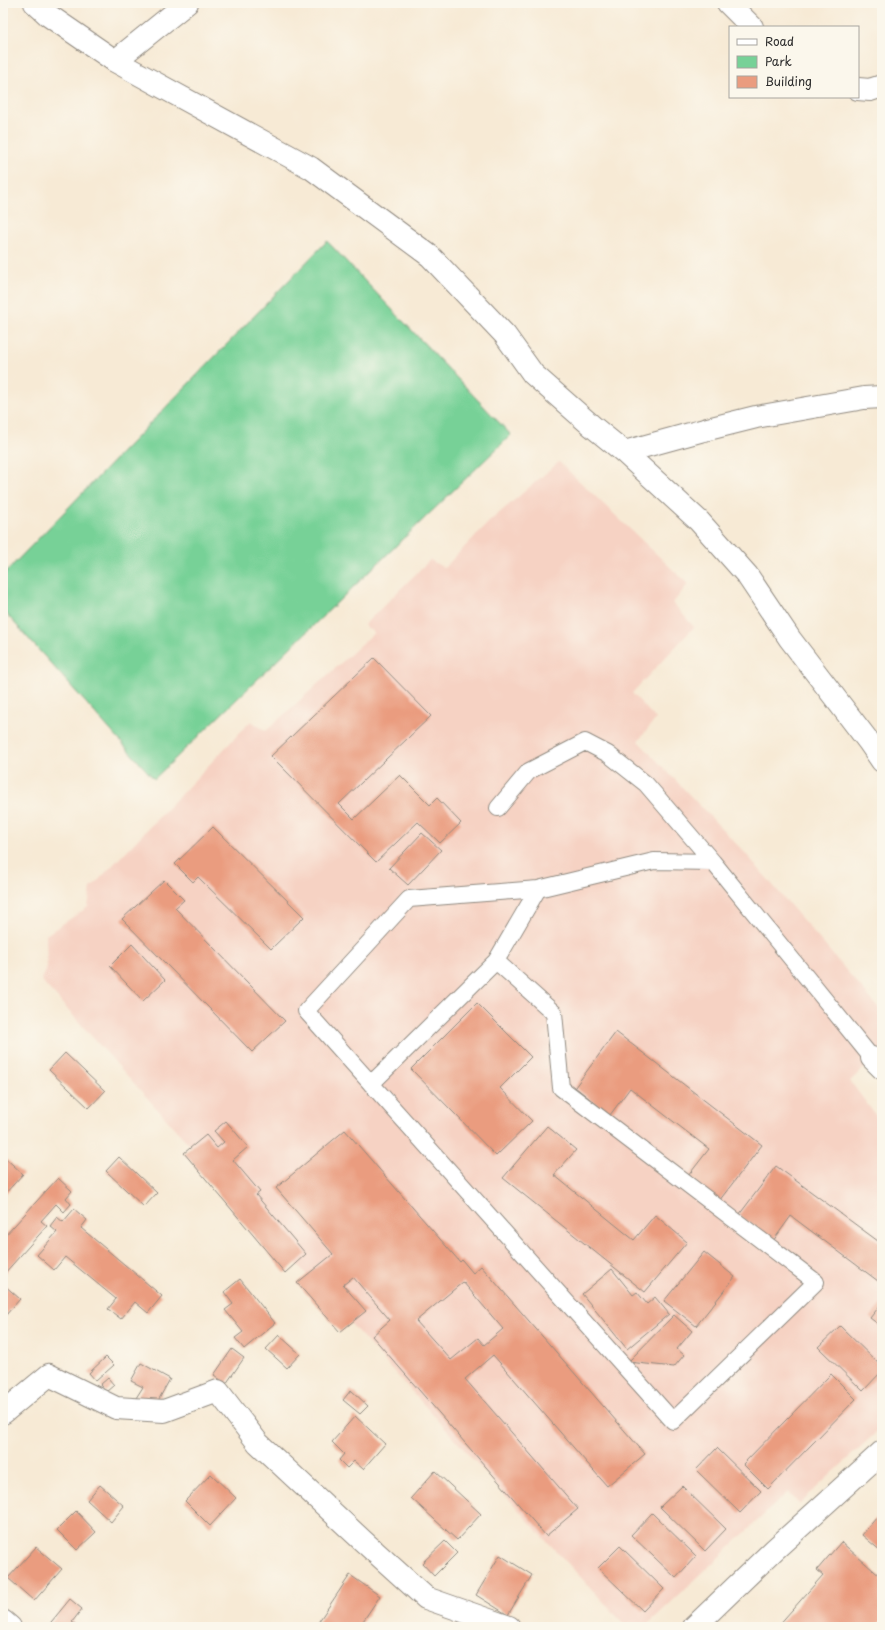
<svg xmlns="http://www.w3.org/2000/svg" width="885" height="1630" font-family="'Playpen Sans',sans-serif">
  <rect width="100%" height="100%" fill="#fbf7ec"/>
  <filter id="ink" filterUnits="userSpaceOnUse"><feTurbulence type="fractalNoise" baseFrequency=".025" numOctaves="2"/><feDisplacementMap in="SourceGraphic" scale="8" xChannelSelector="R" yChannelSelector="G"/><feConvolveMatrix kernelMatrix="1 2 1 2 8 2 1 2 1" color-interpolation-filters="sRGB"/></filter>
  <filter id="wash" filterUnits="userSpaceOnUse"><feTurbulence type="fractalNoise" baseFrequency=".012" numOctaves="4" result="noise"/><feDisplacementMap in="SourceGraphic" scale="16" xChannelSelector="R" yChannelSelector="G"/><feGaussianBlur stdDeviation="0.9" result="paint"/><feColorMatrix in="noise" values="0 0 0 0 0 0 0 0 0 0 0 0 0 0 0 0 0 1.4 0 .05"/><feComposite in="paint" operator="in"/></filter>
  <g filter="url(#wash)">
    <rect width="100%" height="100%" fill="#f7ead5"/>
    <!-- built -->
    <path fill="#f6d2c3" d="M559,462L688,584L673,603L694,627L632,693L656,719L638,741L746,854L882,1012V1052L850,1081L882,1124V1427L799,1504L788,1492L645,1627H627L544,1538L41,980L47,968L46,935L88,907L91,888L251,721L266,731L374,633L364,625L430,560L444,568L490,521Z"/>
    <!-- green -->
    <path fill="#77d197" stroke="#517e61" d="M327,241L511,435L154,779L3,610V575Z"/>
    <g id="blocks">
      <!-- building -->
      <path fill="#ea9c7f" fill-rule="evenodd" d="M374,658L431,716L339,804L354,819L400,775L430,805L437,798L461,823L440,843L418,822L376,862L271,756Z
        M213,827L304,917L271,949L198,877L193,882L175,864Z
        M422,833L441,850L408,885L389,868Z
        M164,880L184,900L175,908L285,1021L252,1052L122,919Z
        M132,944L165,980L143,1001L110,966Z
        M477,1003L531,1057L500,1088L532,1121L496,1156L411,1069Z
        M616,1032L762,1145L719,1201L688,1176L709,1149L630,1088L610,1115L575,1087Z
        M65,1053L105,1091L89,1108L49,1070Z
        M226,1121L248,1147L233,1160L260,1192L256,1195L306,1254L285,1273L184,1153L206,1135L217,1148L224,1142L214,1131Z
        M547,1126L576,1150L554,1175L634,1240L655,1215L687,1242L645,1292L503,1178Z
        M345,1130L460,1262L462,1260L473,1273L481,1266L645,1454L607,1486L493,1355L465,1379L578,1509L546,1536L372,1336L390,1320L353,1277L343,1285L366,1311L340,1332L297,1283L333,1254L276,1188ZM463,1282L503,1329L484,1345L478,1338L451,1360L416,1321Z
        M3,1156L23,1174L3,1196Z
        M119,1157L157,1193L144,1207L106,1171Z
        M776,1166L882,1244V1284L791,1216L773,1241L739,1215Z
        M58,1178L72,1191L66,1198L71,1204L64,1212L56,1204L41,1221L47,1226L3,1275V1238Z
        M74,1209L87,1220L81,1228L162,1296L148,1313L135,1302L121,1319L108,1309L116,1299L65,1257L54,1270L37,1255L57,1232L50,1226L57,1217L63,1222Z
        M704,1252L735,1277L696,1326L664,1301Z
        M612,1269L633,1295L637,1292L647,1304L655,1297L669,1314L627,1349L582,1294Z
        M240,1279L275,1323L244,1349L235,1338L243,1332L225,1310L233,1304L224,1292Z
        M3,1284L20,1299L5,1316L3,1314Z
        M882,1303V1327L870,1318Z
        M674,1315L692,1331L677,1349L684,1355L674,1367L628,1362Z
        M840,1326L882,1367V1371L863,1391L818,1347Z
        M279,1335L300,1354L287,1368L266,1349Z
        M232,1349L244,1358L226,1384L214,1375Z
        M106,1357L114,1365L96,1381L89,1373Z
        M141,1363L170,1379L154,1408L136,1398L143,1387L131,1381Z
        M831,1374L856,1399L768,1489L743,1464Z
        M108,1378L114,1385L106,1392L100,1385Z
        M351,1390L368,1406L360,1414L343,1400Z
        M355,1416L385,1444L363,1469L354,1461L347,1468L339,1460L344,1454L332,1442Z
        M717,1448L761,1491L740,1513L696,1470Z
        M435,1471L481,1514L457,1540L411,1498Z
        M211,1474L236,1498L210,1526L185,1501Z
        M100,1485L124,1506L111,1522L87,1500Z
        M682,1486L726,1529L705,1551L660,1507Z
        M76,1511L96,1532L77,1550L57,1530Z
        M652,1513L696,1556L676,1578L631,1535Z
        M877,1517L882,1521V1552L862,1535Z
        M445,1541L457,1553L434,1576L422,1563Z
        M841,1542L882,1578V1620L876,1627H777L823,1575L817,1570Z
        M620,1546L664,1589L643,1611L598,1568Z
        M36,1547L62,1569L34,1601L8,1578Z
        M500,1555L532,1575L508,1615L476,1595Z
        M350,1575L380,1596L359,1627H322L317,1624Z
        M70,1599L82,1609L72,1622L79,1627H47Z"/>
    </g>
  </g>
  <g filter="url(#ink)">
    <use href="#blocks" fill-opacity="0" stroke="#918a80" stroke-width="1"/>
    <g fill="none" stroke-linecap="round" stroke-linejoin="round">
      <!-- service casing -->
      <g stroke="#918a80" stroke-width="18">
        <path id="service" d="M498,808L529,771L585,742L608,754L646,784L713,862L872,1058
          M538,889L496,961L554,1013L561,1088L816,1282L673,1421L306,1011L409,899L538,889L654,861L713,862
          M371,1084L496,961"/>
      </g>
      <!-- minor casing -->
      <g stroke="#918a80" stroke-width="24">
        <path id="minor" d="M35,3L48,15L115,61L311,168L430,256L505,335L533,374L592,426L624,452L699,521L747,575L790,639L869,742L882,761
          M728,3L752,27
          M115,61L187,3
          M858,89L870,90L882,86
          M624,452L704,430L756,417L864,398L882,397
          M872,1058L882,1068
          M3,1413L49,1375L116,1408L164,1411L218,1391L258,1443L363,1541L426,1598L509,1627
          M3,1621L10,1627
          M694,1627L774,1550L882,1452"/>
      </g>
      <!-- service -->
      <use href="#service" stroke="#fff" stroke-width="16"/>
      <!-- minor -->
      <use href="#minor" stroke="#fff" stroke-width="22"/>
    </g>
  </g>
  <!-- margin -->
  <rect width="885" height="1630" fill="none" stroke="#fbf7ec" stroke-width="16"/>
  <!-- legend -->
  <rect x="729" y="26" width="130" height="72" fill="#fbf7ec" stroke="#a8a59f"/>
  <rect x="737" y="39" width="20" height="6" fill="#ffffff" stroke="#a8a59f"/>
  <text x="765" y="46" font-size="12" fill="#2b2b2b">Road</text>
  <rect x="737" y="56" width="20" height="12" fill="#77d197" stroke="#a8a59f"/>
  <text x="765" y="66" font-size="12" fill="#2b2b2b">Park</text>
  <rect x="737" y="76" width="20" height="12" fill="#ea9c7f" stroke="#a8a59f"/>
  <text x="765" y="86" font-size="12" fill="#2b2b2b">Building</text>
</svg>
